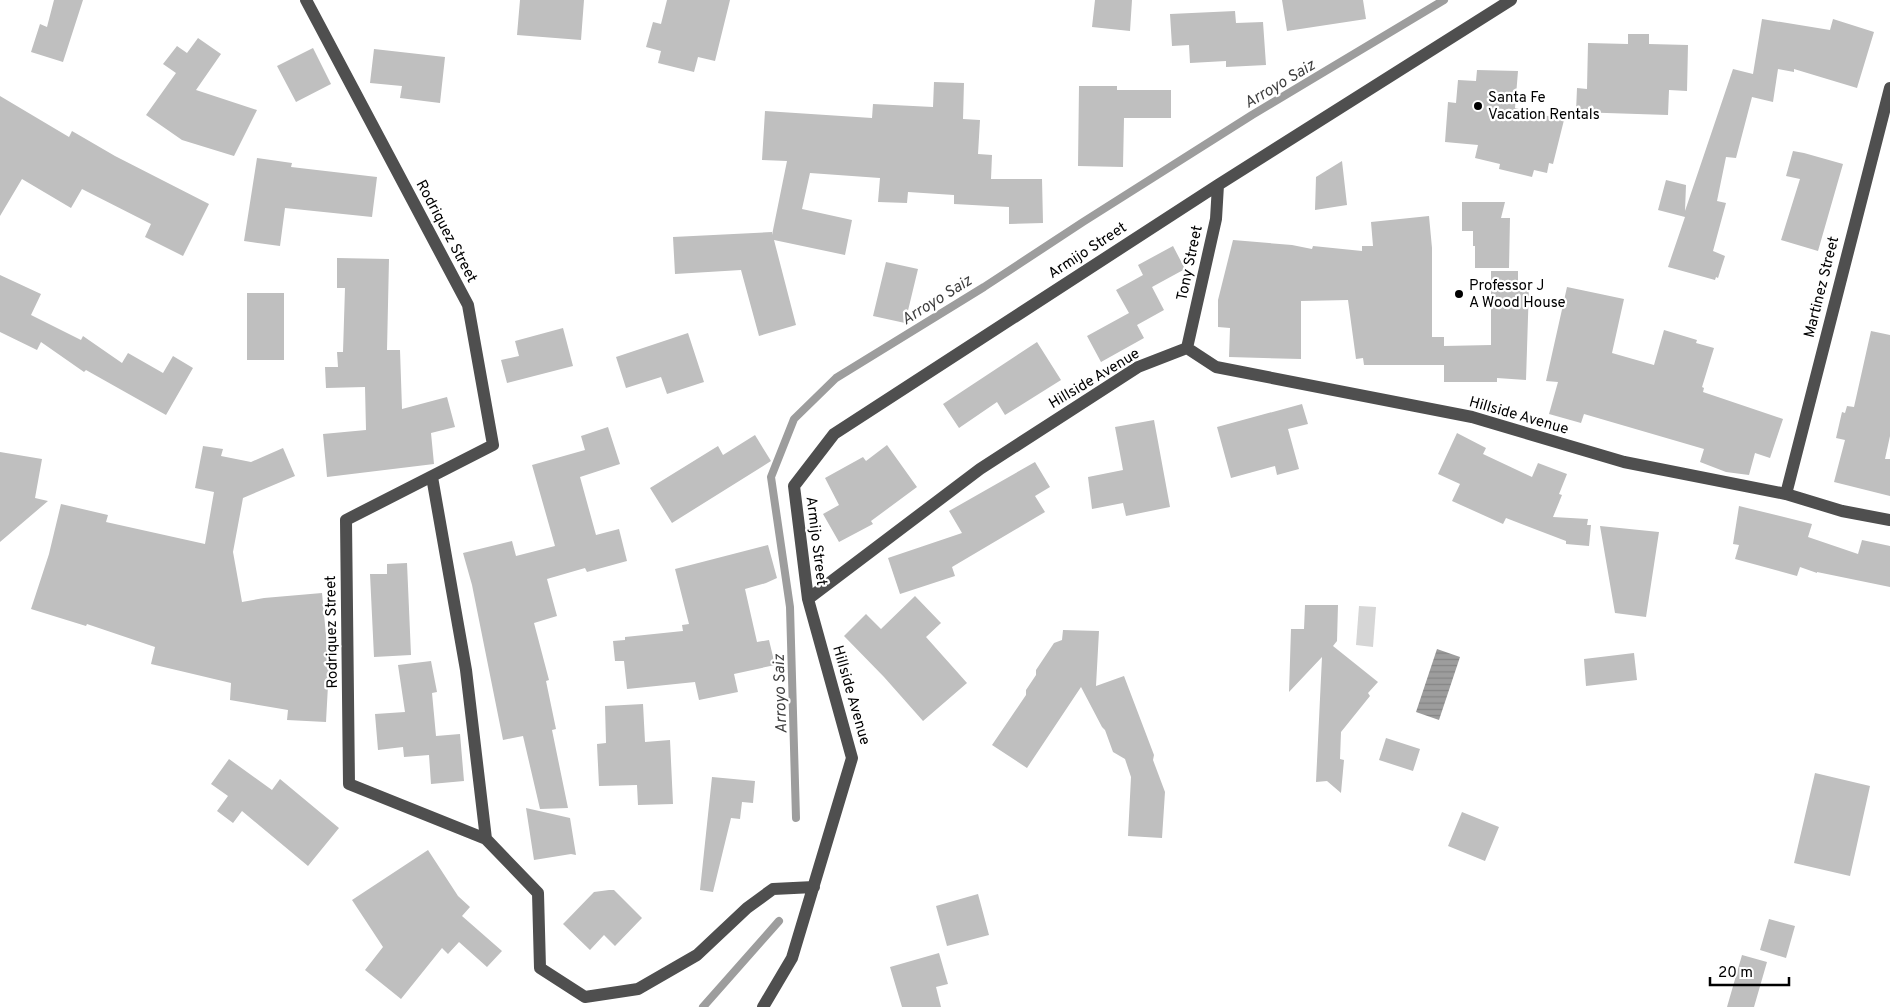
<svg xmlns="http://www.w3.org/2000/svg" width="1890" height="1007" font-family="Overpass,sans-serif">
  <defs>
    <pattern id="water-rules" width="6" height="5" patternUnits="userSpaceOnUse" patternTransform="scale(1.25)"><rect width="6" height="5" fill="#9d9d9d"/><path d="M0 2.5h6" fill="none" stroke="#858585"/></pattern>
  </defs>
  <rect width="100%" height="100%" fill="#fff"/>
  <!-- green -->
  <path fill="#d6d6d6" d="M1359,606L1376,607L1373,647L1356,645Z"/>
  <!-- water -->
  <path fill="url(#water-rules)" d="M1437,649L1460,657L1439,720L1416,712Z"/>
  <g fill="none" stroke-linecap="round" stroke-linejoin="round">
    <!-- stream -->
    <path stroke="#9d9d9d" stroke-width="8" d="M796,818L790,607L771,477L794,419L836,378L984,287L1083,222L1252,115L1444,0
      M703,1007L779,921"/>
  </g>
  <!-- building -->
  <path fill="#bfbfbf" d="M54,0H83L63,62L31,52L40,24L47,27Z
    M520,0H584L581,40L517,35Z
    M667,0H730L715,61L698,57L694,72L658,63L661,51L646,47L653,22L661,24Z
    M1095,0H1132L1130,31L1092,27Z
    M1282,0H1363L1366,19L1287,31Z
    M1235,11L1236,23L1263,22L1266,65L1226,67V61L1190,63L1189,45L1172,46L1170,14Z
    M1762,19L1830,30L1833,19L1874,32L1857,88L1794,69V72L1778,69L1773,102L1752,97L1736,158L1726,157L1717,201L1726,203L1713,251L1725,256L1718,278L1716,277L1715,280L1668,267L1685,217L1658,210L1666,180L1686,185L1685,211L1733,69L1753,74Z
    M1628,34H1649V44L1688,45L1687,91L1669,90L1668,115L1576,112L1577,88L1587,89L1588,43L1628,44Z
    M198,38L221,54L196,90L257,110L234,156L182,140L146,115L176,73L163,64L177,46L187,53Z
    M313,48L331,84L296,102L277,66Z
    M374,49L445,57L440,103L400,98L402,86L370,83Z
    M1477,70L1518,71L1515,108L1564,120L1553,164L1549,163L1547,173L1534,170L1532,177L1499,169L1500,164L1475,158L1478,145L1445,142L1448,102L1456,103L1458,80L1476,81Z
    M934,82L964,83L963,119L980,120L978,154L992,155L991,179H1042L1043,223L1009,224V207L954,204V195L908,192L907,203L878,202L880,178L810,173L802,209L852,220L845,255L774,240L796,325L759,336L741,270L675,274L673,237L772,232V235L787,161L762,160L765,111L872,118L873,104L933,107Z
    M1079,86H1117V90H1171V118H1124L1123,167L1078,166Z
    M0,96L69,137L72,131L115,156L209,204L183,256L145,237L151,224L82,189L71,208L22,179L0,216Z
    M1793,151L1804,153L1843,164L1818,251L1781,240L1800,179L1786,176Z
    M257,158L292,163L291,167L377,177L372,217L285,208L280,246L244,241Z
    M1342,161L1347,205L1315,210L1316,177Z
    M1462,202H1505L1501,218H1510L1509,268H1475V246H1473V231H1462Z
    M1429,216L1432,248V337H1444V365H1364L1363,358L1356,359L1348,300L1301,301V359L1229,357L1230,328L1218,327V300L1233,240L1292,245L1312,249L1313,246L1362,251V246H1373L1371,222Z
    M1173,246L1185,269L1152,287L1164,310L1137,325L1144,338L1101,362L1087,336L1129,313L1116,290L1143,275L1138,265Z
    M337,258L389,259L387,350H400L402,409L447,397L455,427L431,433L434,464L327,477L323,434L366,430L365,387L326,388L325,367H338L337,352H343L345,288H337Z
    M886,262L918,269L905,323L873,316Z
    M1491,271H1518V286H1529L1526,380L1497,378V382H1444V346L1491,345Z
    M0,275L41,294L31,315L81,340L83,336L122,363L128,353L163,373L173,356L193,368L166,415L86,370L84,372L41,342L37,350L0,332Z
    M1567,287L1624,299L1612,353L1654,365L1664,330L1697,340L1696,343L1714,348L1702,387L1704,388L1703,392L1783,419L1770,458L1755,453L1749,475L1726,472L1700,462L1704,449L1584,414L1581,423L1549,414L1558,382L1546,381Z
    M247,293H284V360H247Z
    M563,328L573,366L507,383L501,360L519,356L515,341Z
    M1871,331L1890,335V436L1885,459H1890V496L1834,482L1845,440L1836,438L1842,412L1845,413L1847,406L1854,407Z
    M688,333L704,382L667,394L661,377L626,388L616,357Z
    M1037,342L1061,380L1005,415L997,402L959,428L943,404Z
    M1302,404L1308,424L1288,429L1299,469L1277,475L1275,466L1231,478L1217,427Z
    M1154,420L1170,507L1126,516L1123,503L1092,509L1088,477L1123,470L1115,427Z
    M608,427L620,464L580,477L596,535L619,529L627,561L587,572L585,568L547,579L557,616L534,623L549,680L546,681L556,729L552,730L568,808L540,809L523,736L503,740L472,585L463,553L512,541L516,556L555,546L532,465L585,450L581,436Z
    M1457,433L1486,448L1483,454L1532,477L1538,463L1567,474L1559,494L1562,495L1553,517L1588,519L1587,525H1591L1589,546L1566,544V541L1506,518L1503,524L1452,501L1460,484L1438,474Z
    M755,435L771,461L672,523L650,488L718,446L723,455Z
    M887,445L917,487L871,521L873,524L839,542L823,514L839,505L825,478L863,457L866,461Z
    M203,446L223,449L221,456L251,462L283,448L295,476L243,498L233,552L242,602L264,598L322,593L329,667L326,722L287,720L288,710L230,700L231,683L151,664L155,647L87,624L86,626L31,609L49,554L61,504L108,515L106,522L205,544L214,492L195,488Z
    M0,452L42,459L35,498L48,501L0,542Z
    M1035,462L1050,487L1035,496L1045,512L952,567L955,576L900,594L888,558L962,533L949,511Z
    M1739,506L1812,524L1808,537L1858,554L1862,540L1890,546V587L1817,572V573L1800,567L1797,576L1735,559L1739,545L1733,544Z
    M1600,526L1659,532L1646,617L1615,613Z
    M768,545L777,578L766,583L745,589L757,642L769,640L775,665L734,674L738,692L699,700L695,682L627,689L624,661H615L613,641L625,640V637L683,631L682,625L689,624L675,569Z
    M407,563L411,655L374,657L370,574H387V564Z
    M915,596L941,623L926,637L967,683L923,721L884,677L844,636L866,614L881,629Z
    M1305,605H1338L1337,641L1333,646L1378,682L1368,693L1370,696L1341,732L1340,759L1344,760L1341,793L1327,781L1316,782L1322,657L1289,692L1291,629H1304Z
    M1063,630L1099,631L1096,686L1124,676L1154,755L1153,760L1165,792L1162,838L1128,836L1131,777L1125,759L1113,752L1105,730L1102,727L1081,687L1027,768L992,745L1026,695V690L1036,675V670L1054,643L1062,640Z
    M1634,653L1637,680L1586,686L1584,659Z
    M431,661L437,692L432,693L436,736L460,734L464,781L431,784L429,755L404,757L403,747L378,750L375,714L405,712L398,665Z
    M643,704L645,742L670,740L673,804L638,805L637,785L599,786L597,744L606,743L605,706Z
    M1386,738L1420,749L1413,771L1379,760Z
    M229,759L272,790L280,779L339,828L308,866L242,811L233,823L217,811L228,796L211,784Z
    M1815,773L1870,786L1850,876L1794,863Z
    M712,777L755,781L753,803L742,802L740,819L731,818L713,892L700,890Z
    M526,808L570,818L576,855L571,854L534,860Z
    M1462,812L1499,827L1485,861L1448,846Z
    M428,850L458,896L470,907L462,916L502,951L487,967L459,942L448,954L442,948L401,999L365,970L383,947L352,900Z
    M609,890H614L642,918L615,946L604,935L590,950L563,924L594,892Z
    M978,894L989,935L947,946L936,906Z
    M1769,919L1795,926L1786,958L1760,950Z
    M939,953L948,984L936,987L941,1007H902L890,967Z
    M1742,955L1767,962L1754,1007H1727Z"/>
  <g fill="none" stroke-linecap="round" stroke-linejoin="round">
    <!-- minor -->
    <path stroke="#4f4f4f" stroke-width="12" d="M306,0L468,305L493,445L346,520L349,784L486,839L538,893L540,968L585,997L638,989L697,955L747,908L773,889L814,887
      M1187,348L1216,219L1218,185
      M432,477L466,670L486,839
      M1786,494L1890,88
      M808,599L980,469L1138,367L1187,348L1216,367L1472,417L1624,462L1786,494L1842,511L1890,520
      M763,1007L792,958L852,758L808,599L794,486L834,434L1218,185L1511,0"/>
  </g>
  <!-- markers -->
  <g fill="#000" stroke="#fff" stroke-width="2">
    <circle cx="1478" cy="106" r="5"/>
    <circle cx="1459" cy="294" r="5"/>
  </g>
  <g text-anchor="middle" stroke-width="4.5" stroke-linejoin="round" paint-order="stroke">
    <!-- poi labels -->
    <g font-size="15" fill="#000" stroke="#fff" text-anchor="start">
      <text x="1488" y="102">Santa Fe<tspan x="1488" dy="17">Vacation Rentals</tspan></text>
      <text x="1469" y="290">Professor J<tspan x="1469" dy="17">A Wood House</tspan></text>
    </g>
    <!-- street labels -->
    <g font-size="15" fill="#000" stroke="#fff">
      <text transform="translate(447 231) rotate(62)" y="5">Rodriquez Street</text>
      <text transform="translate(1087 250) rotate(-33)" y="5">Armijo Street</text>
      <text transform="translate(1189 263) rotate(-78)" y="5">Tony Street</text>
      <text transform="translate(1821 287) rotate(-76)" y="5">Martinez Street</text>
      <text transform="translate(1094 378) rotate(-31)" y="5">Hillside Avenue</text>
      <text transform="translate(1519 415) rotate(16)" y="5">Hillside Avenue</text>
      <text transform="translate(817 541) rotate(83)" y="5">Armijo Street</text>
      <text transform="translate(331 632) rotate(-91)" y="5">Rodriquez Street</text>
      <text transform="translate(852 695) rotate(74)" y="5">Hillside Avenue</text>
    </g>
    <!-- water labels -->
    <g font-size="16" font-style="italic" fill="#3e3e3e" stroke="#fff">
      <text transform="translate(1279 83) rotate(-31)" y="6">Arroyo Saiz</text>
      <text transform="translate(936 299) rotate(-32)" y="6">Arroyo Saiz</text>
      <text transform="translate(779 694) rotate(-92)" y="6">Arroyo Saiz</text>
    </g>
  </g>
  <!-- scale -->
  <path d="M1710 977v8h79v-8" fill="none" stroke="#000000" stroke-width="2.5"/>
  <text x="1718" y="977" font-size="15" fill="#000000" stroke="#ffffff" stroke-width="4" paint-order="stroke">20 m</text>
</svg>
